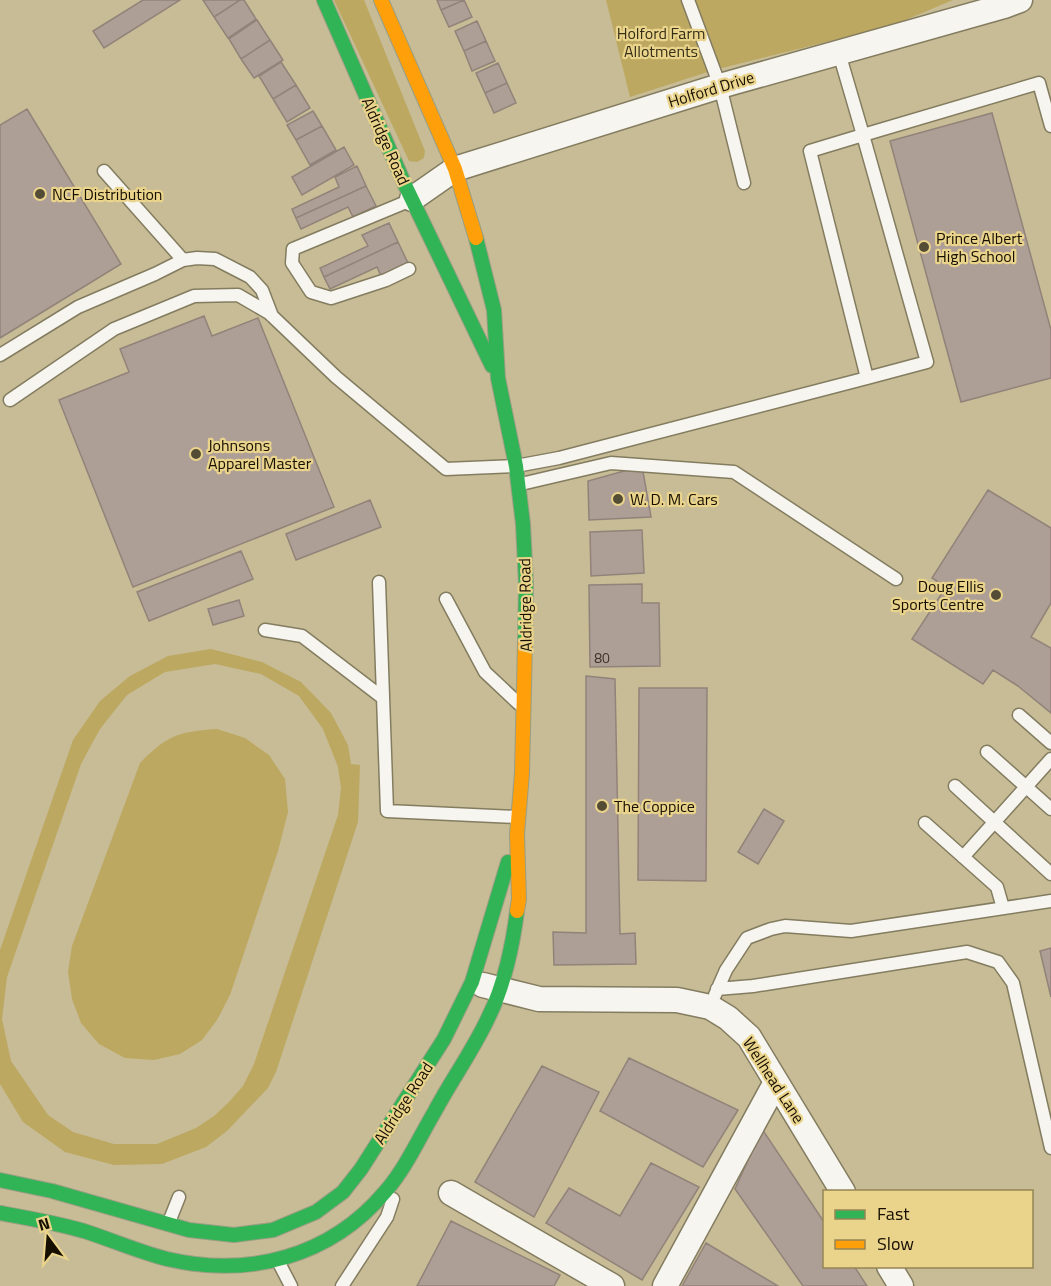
<svg xmlns="http://www.w3.org/2000/svg" width="1051" height="1286" font-family="'Titillium Web',sans-serif">
  <rect width="100%" height="100%" fill="#c7bc95"/>
  <!-- green -->
  <path fill="#bca861" fill-rule="evenodd" d="M334,0H364L425,151L424,158L417,162L409,161Z
    M606,0H953L891,26L714,70L630,97Z
    M211,649L262,662L301,682L331,713L348,745L351,764L360,765L358,822L276,1072L268,1088L227,1131L206,1147L162,1164L114,1165L65,1152L23,1122L0,1084V950L73,740L100,701L130,676L168,656ZM215,664L261,674L299,696L323,729L338,767L341,788L338,815L254,1064L243,1086L229,1102L214,1116L196,1128L157,1144H114L73,1132L48,1115L11,1061L2,1019L7,977L81,764L100,729L127,695L165,672Z
    M217,729L245,738L269,755L285,779L288,812L278,851L230,995L217,1020L202,1040L180,1054L154,1060L125,1058L99,1044L81,1023L72,999L68,972L72,946L140,763C168,735 177,732 217,729Z"/>
  <!-- building -->
  <path fill="#ae9f96" stroke="#92837a" stroke-width="1.5" d="M143,0H180L104,48L93,31Z
    M203,0H240L214,17Z
    M240,0H244L256,19L228,38L214,17Z
    M437,0H464L441,10Z
    M464,0L472,17L449,27L441,10Z
    M257,20L270,40L241,59L229,39Z
    M477,21L486,41L464,51L455,31Z
    M270,40L283,60L254,78L241,59Z
    M486,41L495,61L472,71L464,51Z
    M281,62L296,85L273,99L259,76Z
    M498,63L507,83L485,93L476,73Z
    M507,83L516,103L494,113L485,93Z
    M296,85L310,108L287,122L273,99Z
    M27,109L121,264L0,338V125Z
    M313,111L322,126L296,140L287,125Z
    M992,113L1051,330V378L961,402L890,141Z
    M322,126L336,150L310,165L296,140Z
    M344,147L354,165L302,195L292,177Z
    M357,166L366,186L296,218L292,209L339,187L335,177Z
    M366,186L376,206L353,217L348,207L301,229L296,218Z
    M389,223L398,242L324,277L320,268L368,246L362,235Z
    M398,242L408,263L381,276L377,267L330,289L324,277Z
    M204,316L212,336L258,318L334,507L133,587L59,400L129,372L120,349Z
    M642,466L651,517L589,520L588,481Z
    M988,490L1051,528V603L1031,637L1051,648V713L1018,686L993,670L983,684L912,639L946,587L932,578Z
    M370,500L381,527L296,560L286,534Z
    M642,530L644,573L591,576L590,532Z
    M241,551L253,579L149,621L137,592Z
    M642,584V603H659L660,666L590,667L589,585Z
    M239,600L244,616L213,625L208,609Z
    M586,676L615,679L620,934L635,933L636,964L554,965L553,932L586,933Z
    M639,688H707L706,881L638,880Z
    M764,809L784,821L758,864L738,852Z
    M1051,948V997L1040,951Z
    M629,1058L738,1110L703,1167L600,1111Z
    M542,1066L599,1092L534,1217L475,1182Z
    M762,1129L824,1222V1266H854L867,1286H803L735,1189Z
    M651,1163L699,1187L642,1280L546,1223L569,1188L620,1216Z
    M451,1221L560,1275L554,1286H417Z
    M706,1243L731,1258L778,1286H682Z"/>
  <g fill="none" stroke-linecap="round" stroke-linejoin="round">
    <!-- lane casing -->
    <g stroke="#837c60" stroke-width="15">
      <path id="lane" d="M688,0L720,86L744,183
        M839,53L863,135L1039,83L1051,126
        M104,171L183,260L197,258L215,259L250,277L262,290L272,316
        M409,269L386,280L331,298L311,292L292,263L293,249L411,200
        M0,355L78,307L155,274L183,260
        M10,400L114,329L194,296L238,295L269,313L336,377L446,469L516,466L559,458L867,378L810,151L863,135L927,362L867,378
        M521,484L611,463L734,472L896,579
        M379,582L387,811L517,817
        M446,599L485,672L519,704
        M265,630L302,636L383,698
        M1019,715L1051,743
        M987,752L1051,809
        M955,786L1051,874
        M925,823L997,887L1003,908
        M963,857L1051,759
        M717,989L753,986L967,952L998,962L1013,983L1051,1148
        M715,995L726,970L747,938L771,929L785,926L851,931L1051,901
        M169,1222L179,1197
        M278,1261L291,1286
        M342,1286L387,1217L393,1199"/>
    </g>
    <!-- street casing -->
    <g stroke="#837c60" stroke-width="27">
      <path id="street" d="M412,199L455,169L720,86L1004,6L1020,0
        M483,985L539,999L677,1000L710,1007L728,1018L749,1037L843,1192
        M451,1193L612,1286
        M889,1266L901,1286
        M665,1286L776,1082"/>
    </g>
    <!-- fast casing -->
    <g stroke="#999e84" stroke-width="16">
      <path id="fast" d="M324,0L405,185L492,366
        M476,238L494,310L498,378L516,466L523,524L526,584L525,643
        M0,1180L52,1191L189,1230L234,1235L273,1230L316,1212L343,1192L361,1169L444,1039L472,982L508,862
        M0,1213C28,1218 57,1223 84,1231C112,1240 139,1252 167,1259C249,1278 330,1257 385,1192C406,1168 419,1138 435,1111C452,1079 474,1049 489,1016C504,986 513,944 517,911"/>
    </g>
    <!-- slow casing -->
    <g stroke="#999e84" stroke-width="16">
      <path id="slow" d="M381,0L455,169L476,238
        M517,911L519,899L517,834L522,773L525,643"/>
    </g>
    <!-- lane -->
    <use href="#lane" stroke="#f7f5ef" stroke-width="12"/>
    <!-- street -->
    <use href="#street" stroke="#f7f5ef" stroke-width="24"/>
    <!-- fast -->
    <use href="#fast" stroke="#30b455" stroke-width="14"/>
    <!-- slow -->
    <use href="#slow" stroke="#ff9f0a" stroke-width="14"/>
  </g>
  <!-- markers -->
  <g fill="#544c34" stroke="#ead48c" stroke-width="2">
    <circle cx="40" cy="194" r="6"/>
    <circle cx="924" cy="247" r="6"/>
    <circle cx="196" cy="454" r="6"/>
    <circle cx="618" cy="499" r="6"/>
    <circle cx="996" cy="595" r="6"/>
    <circle cx="602" cy="806" r="6"/>
  </g>
  <g text-anchor="middle" stroke-width="4.5" stroke-linejoin="round" paint-order="stroke">
    <!-- number labels -->
    <g font-size="14" fill="#3c3326">
      <text x="602" y="663">80</text>
    </g>
    <!-- park labels -->
    <g font-size="16" fill="#352f18" stroke="#ead48c">
      <text x="661" y="39">Holford Farm<tspan x="661" dy="18">Allotments</tspan></text>
    </g>
    <!-- street labels -->
    <g font-size="16" fill="#160f00" stroke="#ead48c">
      <text transform="translate(711 89) rotate(-17)" y="6">Holford Drive</text>
      <text transform="translate(386 141) rotate(66)" y="6">Aldridge Road</text>
      <text transform="translate(525 605) rotate(-91)" y="6">Aldridge Road</text>
      <text transform="translate(774 1080) rotate(57)" y="6">Wellhead Lane</text>
      <text transform="translate(403 1103) rotate(-57)" y="6">Aldridge Road</text>
    </g>
    <!-- poi labels -->
    <g font-size="16" fill="#160f00" stroke="#ead48c" text-anchor="start">
      <text x="52" y="200">NCF Distribution</text>
      <text x="936" y="244">Prince Albert<tspan x="936" dy="18">High School</tspan></text>
      <text x="208" y="451">Johnsons<tspan x="208" dy="18">Apparel Master</tspan></text>
      <text x="630" y="505">W. D. M. Cars</text>
      <text x="984" y="592" text-anchor="end">Doug Ellis<tspan x="984" dy="18">Sports Centre</tspan></text>
      <text x="614" y="812">The Coppice</text>
    </g>
  </g>
  <!-- legend -->
  <rect x="823" y="1190" width="210" height="78" fill="#ead48c" stroke="#958554" stroke-width="1.5"/>
  <rect x="835" y="1210" width="30" height="9" fill="#30b455" stroke="#958554" stroke-width="1.5"/>
  <text x="877" y="1220" font-size="18" fill="#160f00">Fast</text>
  <rect x="835" y="1240" width="30" height="9" fill="#ff9f0a" stroke="#958554" stroke-width="1.5"/>
  <text x="877" y="1250" font-size="18" fill="#160f00">Slow</text>
  <!-- north arrow -->
  <g transform="translate(48 1238) rotate(344)" stroke="#ead48c" stroke-width="4.5" paint-order="stroke">
  <path d="M0-4.5L10 22L0 15L-10 22Z" fill="#160f00"/>
  <text y="-9" font-size="16" font-weight="bold" text-anchor="middle" fill="#160f00">N</text>
  </g>
</svg>
